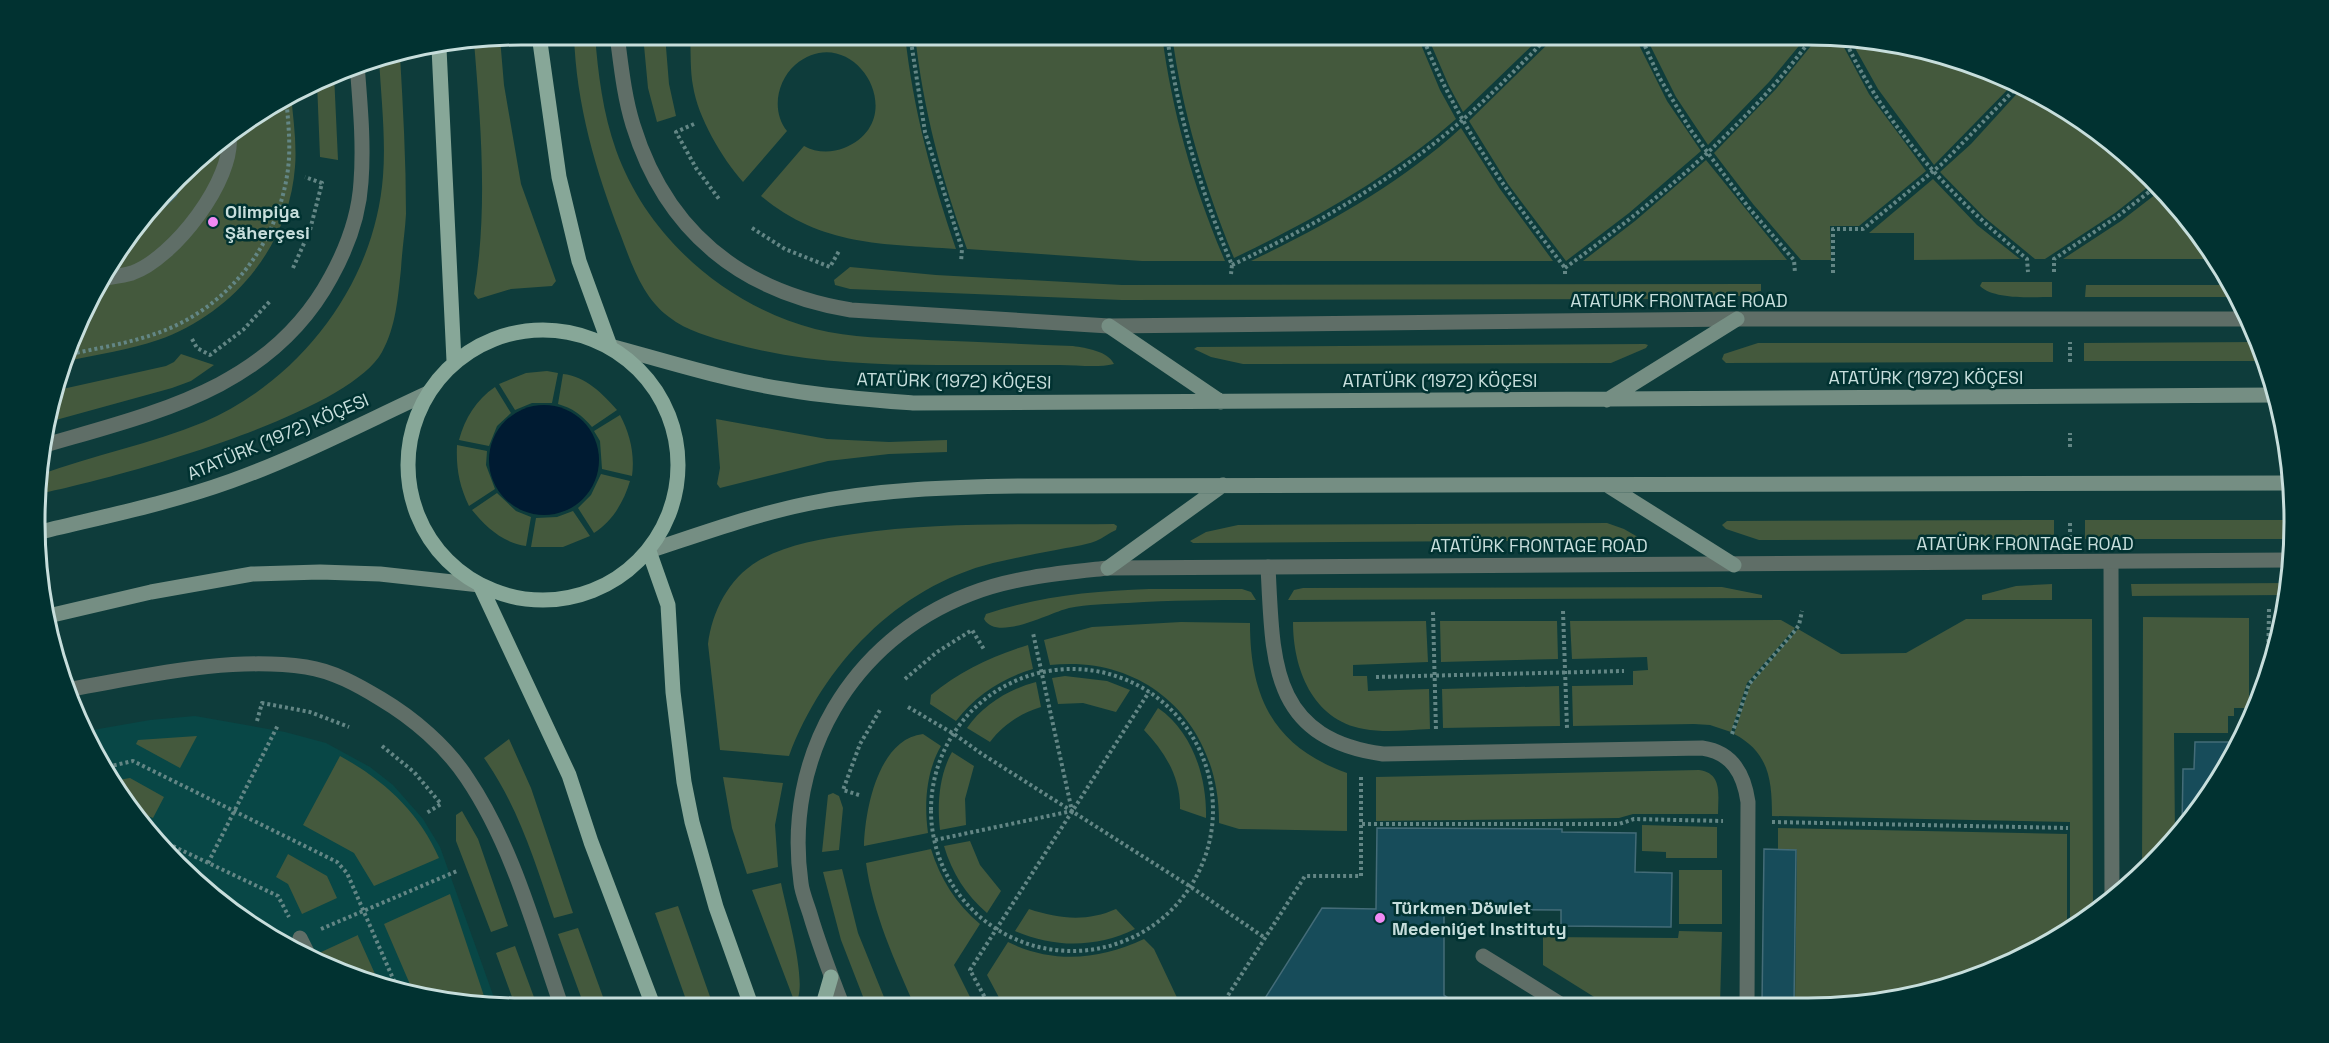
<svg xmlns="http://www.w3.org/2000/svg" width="2329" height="1043" font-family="'Space Grotesk',sans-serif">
  <rect width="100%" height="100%" fill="#0e3c3b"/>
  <!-- built -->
  <path fill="#084746" d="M195,716L285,732L326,743L370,767L393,785L423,819L440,847L497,1006L426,999L335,972L201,888L100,765L87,731L150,720Z"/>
  <!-- green -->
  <path fill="#44593d" d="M574,35H595C598,74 603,113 616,150C647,237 726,306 815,329C851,338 890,338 927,340C976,342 1024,344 1073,346C1086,348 1108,351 1114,364C1097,368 1078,365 1060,365C1019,365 979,365 938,365C868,365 799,362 731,343C710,337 687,331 669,317C643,298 632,265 621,236C596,172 576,104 574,35Z
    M643,35H665L669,84L676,116L657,122L648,88Z
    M690,35H905C913,109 932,179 956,249C882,244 821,246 761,196L804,146C816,153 832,153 844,148C915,119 852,17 795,65C777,81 771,111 787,131L743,182C722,158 698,118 693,86C690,70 691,52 690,35Z
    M915,35H1162C1172,112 1194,189 1225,261H1142L967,249C942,179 923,109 915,35Z
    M1172,35H1417L1440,90L1456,119C1390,177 1313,220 1234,258C1205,187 1182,111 1172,35Z
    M1427,35H1543L1463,112L1449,86Z
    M1557,35H1634L1667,101L1701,151L1629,213L1566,261L1508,184L1469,121Z
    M1645,35H1808L1769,82L1708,145L1676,97Z
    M1819,36L1839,38L1869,94L1926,171L1859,226H1830L1831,260H1801L1753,204L1714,153L1776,89Z
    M500,38L504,85L521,184L556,281L552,286L511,289L478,299L474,294C488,211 481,126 474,42Z
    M1850,39L1902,44L1994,71L2014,83L1934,165L1878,89Z
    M400,55C403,108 406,161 406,214C405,232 402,250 401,269C398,297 396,327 382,352C347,416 109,480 37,494L39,475C93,455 151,444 204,422C301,380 375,283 383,176C386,138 381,97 379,58Z
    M334,74L338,160L320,157L317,82Z
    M2023,87L2078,116L2109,142L2148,187L2115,213L2045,259H2035L1984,217L1940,172L1971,144Z
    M291,94C293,118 297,143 295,167C289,247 232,314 158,340C129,350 98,354 68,361L100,278L201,155L278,100Z
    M1461,128L1500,189L1553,261H1251C1324,226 1400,184 1461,128Z
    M1706,160L1787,260L1583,261L1635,221Z
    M1933,179L1977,225L2020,259L1914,260V233H1869Z
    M2156,194L2189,223L2216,259H2063L2121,221Z
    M850,267L936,275L1122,285L1761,284V291L1725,299L1122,300L850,289L835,285L834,280Z
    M1982,282H2052V297C2033,297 1994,300 1980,286Z
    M2086,285H2230L2237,297H2085Z
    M2260,342L2265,361H2084V343Z
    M1758,343H2053V362L1726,363L1722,359L1724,354Z
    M1645,344L1648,345L1646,348L1611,363L1243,364L1211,357L1194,349L1197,347Z
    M181,354L214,365L191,381L172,388L45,423L58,390L166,366L174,362Z
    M547,371L558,373L552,403H532L515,410L499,384L526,373Z
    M563,374C585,376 603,394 617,410L592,427C582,415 572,408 558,404Z
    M495,387L511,413L497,426L489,446L459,440C465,418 476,400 495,387Z
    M620,415C630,434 635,454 632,476L602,469L600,441L594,431Z
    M716,419L827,439L889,442L947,440V452L889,454L828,461L720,488L717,484L720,468Z
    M457,445L487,451L486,465L495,489L469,506C459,485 456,468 457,445Z
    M601,474L630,481C624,501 613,521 594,533L578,508L591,495Z
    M497,493L516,511L531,517L526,546C503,543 486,527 472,510Z
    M573,511L590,536L563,547H531L536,518L557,517Z
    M2054,520V539L1759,540L1726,529L1722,525L1727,521Z
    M2085,520H2294V521L2293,539H2085Z
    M1607,523L1624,529L1643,540L1193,543L1190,541L1206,532L1238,525Z
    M1114,524L1117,526L1116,530C1109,533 1103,538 1096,541C1083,546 1069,547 1056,550C1035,554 1014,558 993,563C897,587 823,665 789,756L720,750L708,644C712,612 728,579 758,561C787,544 821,539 854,534C940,521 1027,525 1114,524Z
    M2288,583L2287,595L2132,596L2131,584Z
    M2052,584V600H1982V595L2016,586Z
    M1722,587L1762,595V598L1288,600L1294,590L1303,588Z
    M1149,589H1242L1251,592L1256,600C1213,600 1171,600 1128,603C1108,604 1088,604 1069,608C1049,613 997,642 984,619L986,614C1040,596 1093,591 1149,589Z
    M2143,617L2249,618V708H2234V716H2228V733H2174L2175,836L2142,870Z
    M1966,619H2092L2093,914L2070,927V822L1772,816C1772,780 1769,752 1734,734L1750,685L1798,629L1841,654L1906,653Z
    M1781,620L1795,628L1747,683L1731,732L1710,725L1694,724L1573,726L1572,686L1633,685V671L1648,670L1647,657L1572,659L1570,621Z
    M1426,621L1428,662L1353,665V676H1367L1368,691L1429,689L1430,729C1408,730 1385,733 1364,729C1312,720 1293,668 1293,622Z
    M1440,621H1557L1558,659L1441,662Z
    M1181,622L1250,623C1250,698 1274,747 1347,773V831L1239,829L1219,823C1220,725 1148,654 1050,665L1044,640L1092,627Z
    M1028,645L1033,669C1002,678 976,695 956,721L930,704L931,695C960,671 992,656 1028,645Z
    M1065,676L1107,681L1130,690L1116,712L1083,703L1058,704L1052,678Z
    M1036,682L1041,707C1021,713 1003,725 990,742L967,728C983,705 1009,689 1036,682Z
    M1559,686L1560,726L1443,728L1442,689Z
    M1158,708C1193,732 1207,778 1206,818L1180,809C1181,778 1165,752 1144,730Z
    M923,734L941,746C926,772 924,804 928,833L864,846C865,810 878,739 923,734Z
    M197,736L180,768L136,744L138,740Z
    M509,739L531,788L573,913L554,918C535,862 518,806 484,758Z
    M952,752L974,766L965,799L966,825L940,830C937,805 939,775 952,752Z
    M340,756C384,780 419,812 439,858L374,886L354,853L303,825Z
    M1699,770C1723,773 1718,796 1718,814H1633L1619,818L1376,821V777Z
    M723,777L783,783L775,825L778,867L747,874L732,828Z
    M130,778L164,797L153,818L140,813L113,781Z
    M833,793L839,796L843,808L839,850L822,852L828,795Z
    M462,811L478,839L508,926L491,932L456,841V815Z
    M1642,825L1717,827V858H1666V852L1642,851Z
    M1778,828L2067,834V929L1994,971L1871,1004L1795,1005L1797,850L1778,849Z
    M970,841L980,865L1001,891L987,913C966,895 952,873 944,846Z
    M931,849C940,878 956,904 980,924L954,965L975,1007H915C895,961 873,914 866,863Z
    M288,854L327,876L337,898L302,914L288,884L276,877Z
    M842,869L858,933L888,1007H867L841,940L823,872Z
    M1679,870H1722V924H1679Z
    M781,883C785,905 810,989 795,1003L752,890Z
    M450,894L487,1005L426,999L415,996L384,924Z
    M678,906L714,1008H689L655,913Z
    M1029,909C1059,919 1087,922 1116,909L1135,929C1096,948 1055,948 1015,931Z
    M578,928L607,1008H585L558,934Z
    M1679,931L1722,932L1720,1005H1607L1543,965V937L1678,938Z
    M358,935V936L380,985C358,978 329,976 319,953Z
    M1144,939L1154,949L1181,1006L1004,1007L987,975L1008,942C1053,964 1100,960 1144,939Z
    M515,946L538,1008H516L496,953Z"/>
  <!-- water -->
  <path fill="#001b32" d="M489 460a55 55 0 1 1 110 0a55 55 0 1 1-110 0Z"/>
  <!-- building -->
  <path fill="#174c5a" stroke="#446c78" stroke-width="1.5" d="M191,167L176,196L141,229V228Z
    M2235,735H2242L2194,818L2185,827H2182L2183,769H2194L2195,742H2235Z
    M1377,828L1562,829V832L1636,833L1635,872L1672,873L1671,927L1561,926V910L1444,909V995L1460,1006H1263L1262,1003L1322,908L1376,909Z
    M1764,849L1796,850L1794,1005H1762Z"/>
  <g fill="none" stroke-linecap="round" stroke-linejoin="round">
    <!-- path -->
    <path stroke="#638685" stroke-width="4" stroke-dasharray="3 3" stroke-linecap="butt" d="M910,35L925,132L962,249L961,262
      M1167,35C1177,113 1201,192 1232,265L1231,274
      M1422,35C1455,121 1509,195 1565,268
      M1640,35L1659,77L1690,129L1749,208L1794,260L1795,273
      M1844,38C1885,127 1953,199 2027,259L2028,272
      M694,124L676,132L696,168L719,199
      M2129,158L2173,203
      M752,228L785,249L830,267L839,251
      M1232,265C1308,229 1381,187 1447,133C1484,103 1517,68 1550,35
      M293,268L310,230L322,183L305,177
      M2054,272V259L2118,216L2158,185
      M1833,273V229H1863L1943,163L2019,85
      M1565,274V268C1654,203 1749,125 1814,35
      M192,339L197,348L210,355L243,330L271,300
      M71,354C103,347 137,342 168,329C234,301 279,239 288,169C291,145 288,120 286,96
      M2070,362V342
      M2070,447V433
      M2070,538V520
      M1563,611L1567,728
      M1433,612L1436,731
      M931 810a141 141 0 1 1 282 0a141 141 0 1 1-282 0Z
      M2268,672L2269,608
      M1376,677L1624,671
      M905,679L937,652L972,630L985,651
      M908,707L954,734L982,754L1191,887L1265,938
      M257,721L262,703L310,712L349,727
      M1732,734L1749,684L1793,633L1799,625L1802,611
      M382,746L414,772L441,804L425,814
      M102,768L133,761L337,862L347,873L398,990
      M859,795L843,790L860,744L880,710
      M1772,822L2068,828
      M1362,824H1619L1634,819L1723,821
      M935,840L1072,811L1033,633
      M162,841L278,896L289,917
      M208,863L278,725
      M321,929L457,871
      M1227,1006L1225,1000L1305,876H1361V774
      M990,1007L970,970L1149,692"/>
    <!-- service -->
    <path stroke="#5f6e67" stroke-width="15" d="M99,279C110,277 122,276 132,273C173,259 235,179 229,135
      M2111,563L2112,900
      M1268,567C1273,660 1269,738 1383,754L1702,748C1732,752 1744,774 1748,802L1747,1005
      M300,938L308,954
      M1483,956L1562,1005"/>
    <!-- minor -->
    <path stroke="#5f6e67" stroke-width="15" d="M617,35C621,65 624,96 633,125C666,232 742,292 851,310L1109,326L1737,319H2249
      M42,446C154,413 271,389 331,277C347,248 359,216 361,182C364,143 360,103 357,64
      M71,689C147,676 228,656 306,667C333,671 358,685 381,699C413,718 446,746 467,778C513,846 535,931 562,1008
      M843,1007C831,976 819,945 810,914C807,904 802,893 801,883C783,757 851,640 970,594C1013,577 1062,573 1108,568L2291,560"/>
    <!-- secondary -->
    <path stroke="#758e83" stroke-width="15" d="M1109,326L1221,402
      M610,346C669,362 729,381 789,390C830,397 872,400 913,403L2276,395
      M1607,400L1737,319
      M1607,485L1734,565
      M36,533C101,517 167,504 231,481C298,457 363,423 428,393
      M649,551C701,534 753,515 806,504C878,489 951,487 1024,486L2291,483
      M1108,568L1223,485
      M44,617L151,592L252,574L320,572L380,574L480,585"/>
    <!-- primary -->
    <path stroke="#87a798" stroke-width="15" d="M539,35L559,177L579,261L610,346
      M439,48L454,361
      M408 465a135 135 0 1 1 270 0a135 135 0 1 1-270 0Z
      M649,551L668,605L673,692L684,782L692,822L716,907L752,1008
      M480,585L569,775L591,842L654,1008
      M822,1008L831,977"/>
  </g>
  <!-- markers -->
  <g fill="#f18af4" stroke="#013231" stroke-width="2">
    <circle cx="213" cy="222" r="6"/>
    <circle cx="1380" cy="918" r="6"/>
  </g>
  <g text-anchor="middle" stroke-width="5" stroke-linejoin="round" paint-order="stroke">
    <!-- poi labels -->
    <g font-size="18" font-weight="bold" fill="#c7dedc" stroke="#013231" text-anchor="start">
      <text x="225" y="218">Olimpiýa<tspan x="225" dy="21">Şäherçesi</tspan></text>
      <text x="1392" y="914">Türkmen Döwlet<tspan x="1392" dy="21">Medeniýet Instituty</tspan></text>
    </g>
    <!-- street labels -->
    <g font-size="18" fill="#c7dedc" stroke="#013231">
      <text x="1679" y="307">ATATURK FRONTAGE ROAD</text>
      <text x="1926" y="384">ATATÜRK (1972) KÖÇESI</text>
      <text transform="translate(954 381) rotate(1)" y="6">ATATÜRK (1972) KÖÇESI</text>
      <text x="1440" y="387">ATATÜRK (1972) KÖÇESI</text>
      <text transform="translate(278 437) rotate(-23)" y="6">ATATÜRK (1972) KÖÇESI</text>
      <text x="2025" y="550">ATATÜRK FRONTAGE ROAD</text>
      <text x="1539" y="552">ATATÜRK FRONTAGE ROAD</text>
    </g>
  </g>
  <!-- crop -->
  <path d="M0 0H2329V1043H0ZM521 45H1808A476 476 0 0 1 2284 521V522A476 476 0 0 1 1808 998H521A476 476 0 0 1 45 522V521A476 476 0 0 1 521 45Z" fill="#013231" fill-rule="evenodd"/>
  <path fill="none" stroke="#c7dedc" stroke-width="3" d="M521 45H1808A476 476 0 0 1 2284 521V522A476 476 0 0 1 1808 998H521A476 476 0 0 1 45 522V521A476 476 0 0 1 521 45Z"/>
</svg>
